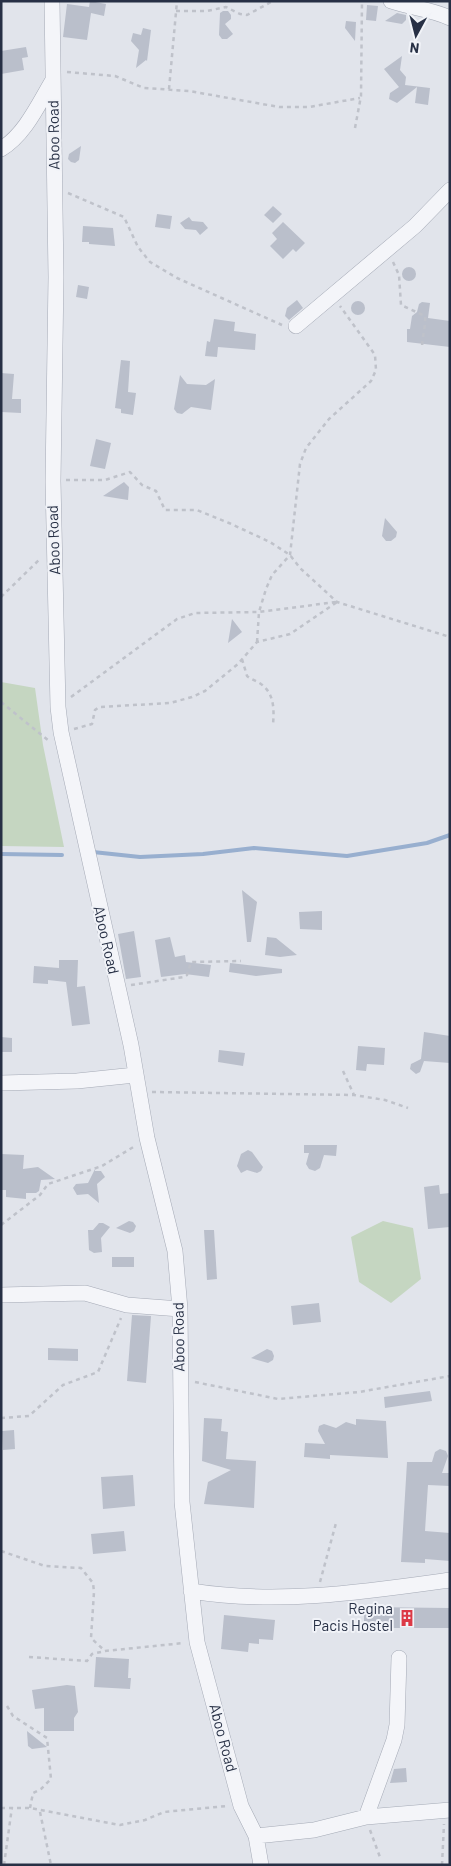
<svg xmlns="http://www.w3.org/2000/svg" width="451" height="1866" font-family="Barlow,sans-serif">
  <rect width="100%" height="100%" fill="#e1e4eb"/>
  <!-- green -->
  <path fill="#c5d6c1" d="M1,682L35,688L43,745L64,847L1,846Z
    M383,1221L413,1228L421,1279L391,1303L359,1282L351,1237Z"/>
  <g fill="none" stroke-linecap="round" stroke-linejoin="round">
    <!-- stream -->
    <path stroke="#98afcf" stroke-width="4" d="M93,852L140,857L203,854L254,848L347,856L427,843L450,835
      M1,854L62,855"/>
  </g>
  <!-- building -->
  <path fill="#babfcb" d="M90,1L106,4L104,16L91,13L87,40L63,37L67,4L89,7Z
    M367,5L378,6L376,21L366,20Z
    M223,11H228L231,15V19L225,24L233,34L227,39H222L219,35L220,13Z
    M397,13L406,15V20L402,24L385,21Z
    M346,21L356,22L355,41L345,28Z
    M143,28L151,30L147,61L146,60L136,68L139,50L131,41L133,33L141,35Z
    M26,47L28,57L22,58L24,70L1,74V51Z
    M402,56L400,70L406,77L405,85L430,88L428,105L415,103L417,87L397,103L389,99L390,93L399,87L384,69Z
    M81,146L79,160L75,163L71,162L68,159L69,154Z
    M273,206L282,214L273,223L264,215Z
    M157,214L172,216L170,229L155,227Z
    M189,217L192,221L203,222L208,228L200,235L196,230L185,229L180,223Z
    M283,222L305,243L296,252L293,249L283,259L270,246L277,239L272,233Z
    M83,226L113,228L115,246L89,244V242H82Z
    M402 274a7 7 0 1 1 14 0a7 7 0 1 1-14 0Z
    M78,285L89,287L87,299L76,297Z
    M297,300L303,308L289,320L285,316L287,308Z
    M351 308a7 7 0 1 1 14 0a7 7 0 1 1-14 0Z
    M422,302L430,303L428,318L450,321V347L407,342V329H410L412,316L417,312L419,304Z
    M214,319L235,322L234,331L256,334L255,350L218,347L217,357L205,356L207,341L210,342Z
    M121,360L130,361L128,392L136,393L133,415L121,413V409L115,408Z
    M1,373L14,374L12,399H21V413L1,412Z
    M180,375L187,384L206,385L215,379L211,410L191,407L182,414L177,413L174,409Z
    M96,439L111,443L105,469L90,466Z
    M124,482L129,487L128,500L103,496Z
    M385,518L397,532L396,537L391,541H386L382,536Z
    M232,619L242,632L228,643Z
    M242,890L257,902L251,942H247Z
    M322,911V930L300,929L299,912Z
    M134,931L141,977L126,979L118,934Z
    M170,937L175,957L185,955L186,962L211,965L209,977L185,974L161,977L155,940Z
    M267,937L276,938L297,955L280,957L265,955Z
    M59,960H78L77,987L85,986L90,1024L72,1026L66,982L48,980V984L33,983L34,966L59,968Z
    M230,963L282,969V973L256,976L229,972Z
    M424,1032L450,1036V1063L424,1061L420,1072L416,1074L410,1069L411,1064L421,1059Z
    M1,1037L12,1038V1052H1Z
    M358,1046L385,1048L384,1065L367,1064L366,1071L356,1070Z
    M219,1050L245,1053L243,1066L218,1062Z
    M304,1145H337L336,1156L324,1155L320,1168L315,1171L309,1169L306,1164L309,1153H304Z
    M248,1150L252,1152L260,1163L263,1167L261,1171L257,1173L247,1170L241,1173L237,1166L241,1154Z
    M1,1154L24,1155L23,1169L38,1167L55,1179L41,1180L39,1191L36,1193H26V1199L6,1197V1190H1Z
    M95,1169V1171H101L105,1177L97,1184L99,1203L88,1194L77,1195L73,1188L76,1184L88,1183Z
    M439,1185L440,1194L450,1193V1227L428,1229L424,1187Z
    M129,1221L133,1222L136,1226L134,1231L130,1233L116,1228Z
    M99,1223H103L110,1227L101,1238L102,1252L94,1253L89,1250L88,1230H93Z
    M204,1230H214L217,1279L207,1280Z
    M112,1257H134V1267H112Z
    M319,1303L321,1322L293,1325L291,1306Z
    M132,1315L151,1316L146,1383L127,1381Z
    M48,1348L78,1349V1361L48,1360Z
    M267,1349L272,1351L274,1356L273,1360L268,1363L251,1358Z
    M430,1391L432,1401L385,1408L384,1397Z
    M204,1418L222,1419L221,1431L228,1432L226,1459L256,1461L254,1508L204,1504L208,1482L231,1470L202,1461Z
    M356,1419L386,1421L388,1458L330,1455V1459L304,1457L305,1443L325,1444L318,1431L319,1426L324,1424L336,1428L346,1422L356,1425Z
    M14,1430L15,1449L3,1450L2,1431Z
    M440,1449L446,1451L448,1456L442,1473H450V1486L428,1485L425,1531L450,1533V1561L425,1559V1563L401,1562L407,1462H432L435,1452Z
    M133,1475L135,1506L103,1509L101,1477Z
    M124,1531L126,1551L93,1554L91,1534Z
    M364,1607L450,1608V1628H364Z
    M224,1615L275,1620L273,1640L259,1639V1644L249,1643L248,1652L221,1649Z
    M96,1657L129,1659L128,1678H131L130,1689L94,1687Z
    M67,1685L75,1686L78,1712L74,1718V1731H44V1708L35,1709L32,1690Z
    M27,1731L47,1747L32,1749L28,1746Z
    M406,1768L407,1782L390,1783L394,1769Z"/>
  <g fill="none" stroke-linecap="round" stroke-linejoin="round">
    <!-- minor casing -->
    <g stroke="#a5aab6" stroke-width="16">
      <path id="minor" d="M52,1L56,277L53,481L58,707L61,732L131,1045L147,1138L175,1251L180,1309L182,1502L197,1642L241,1806L256,1836L261,1865
        M391,1C411,8 431,9 450,18
        M1,149C25,135 39,103 53,80
        M296,326L415,226L450,190
        M1,1083L77,1081L135,1075
        M1,1295L85,1293L127,1305L180,1309
        M191,1591C277,1605 364,1592 450,1580
        M366,1817L394,1740L397,1725L399,1658
        M256,1836L314,1830L366,1817L450,1810"/>
    </g>
    <!-- path -->
    <path stroke="#bfc2ca" stroke-width="2.5" stroke-dasharray="4 4" stroke-linecap="butt" d="M176,11H207L226,7L240,14L247,15L273,1
      M67,72L115,76L144,88L189,91L279,107H309L360,98
      M169,89L177,1
      M355,128L361,96L362,1
      M68,193L124,217L138,247L150,262L177,278L282,325
      M393,262L399,275L401,305L425,316C426,326 422,337 422,349
      M449,325H450
      M66,480H105L130,472L142,485L156,491L165,510H197L229,523L270,542L290,555L300,568L337,602L450,637
      M1,597L41,558
      M257,642L259,612L266,589L272,575L290,555L300,464L306,448L329,419L371,381L376,370L375,355L340,306
      M242,659L247,676C252,680 257,681 261,684C275,694 274,711 273,725
      M71,697L177,619L195,613L259,612L336,602
      M1,702L49,741
      M74,729L92,724L95,710L99,707L170,703L192,697L205,691L238,664L257,642L290,634L337,602
      M131,985L184,977L187,975L191,962L241,961
      M343,1071L354,1095
      M152,1092L354,1095L385,1100L408,1108
      M1,1225L40,1195L48,1184L102,1166L135,1146
      M195,1382L278,1399L359,1392L450,1376
      M1,1418L29,1416L63,1385L98,1372L121,1318
      M1,1551L45,1566L81,1568L93,1583L94,1592L91,1638L105,1651
      M320,1582L336,1523
      M29,1657L87,1661L92,1654L105,1651L184,1643
      M7,1706L13,1716L47,1738L51,1779L41,1789L33,1793L30,1808
      M1,1808H30L120,1825L145,1820L164,1812L227,1806
      M40,1812L51,1865
      M370,1830L381,1860
      M4,1865L12,1807
      M442,1865L444,1824"/>
    <!-- minor -->
    <use href="#minor" stroke="#f4f5f9" stroke-width="15"/>
  </g>
  <!-- icons -->
  <defs>
    <g id="building-bare" transform="scale(1.35)"><path d="M-4-6H4V6H1V3H-1V6H-4ZM-2.5-4.3h1.7v1.8h-1.7ZM.8-4.3h1.7v1.8H.8ZM-2.5-1h1.7V.8h-1.7ZM.8-1h1.7V.8H.8Z" fill="#dc3946" stroke="#f1f3f8" stroke-width="2.5" paint-order="stroke"/></g>
  </defs>
  <g fill-rule="evenodd">
    <use href="#building-bare" x="407" y="1618"/>
  </g>
  <g text-anchor="middle" stroke-width="4" stroke-linejoin="round" paint-order="stroke">
    <!-- street labels -->
    <g font-size="15" fill="#273045" stroke="#f1f3f8">
      <text transform="translate(54 135) rotate(-91)" y="5">Aboo Road</text>
      <text transform="translate(54 540) rotate(-92)" y="5">Aboo Road</text>
      <text transform="translate(106 940) rotate(77)" y="5">Aboo Road</text>
      <text transform="translate(179 1337) rotate(-91)" y="5">Aboo Road</text>
      <text transform="translate(223 1738) rotate(75)" y="5">Aboo Road</text>
    </g>
    <!-- poi labels -->
    <g font-size="15" fill="#273045" stroke="#f1f3f8" text-anchor="end">
      <text x="393" y="1614">Regina<tspan x="393" dy="17">Pacis Hostel</tspan></text>
    </g>
  </g>
  <!-- border -->
  <rect width="451" height="1866" fill="none" stroke="#273045" stroke-width="5"/>
  <!-- north arrow -->
  <g transform="translate(416 35) rotate(187)" stroke="#f1f3f8" stroke-width="4" paint-order="stroke">
  <path d="M0-4L9 19L0 12L-9 19Z" fill="#273045"/>
  <text y="-8" font-size="14" font-weight="bold" text-anchor="middle" fill="#273045">N</text>
  </g>
</svg>
